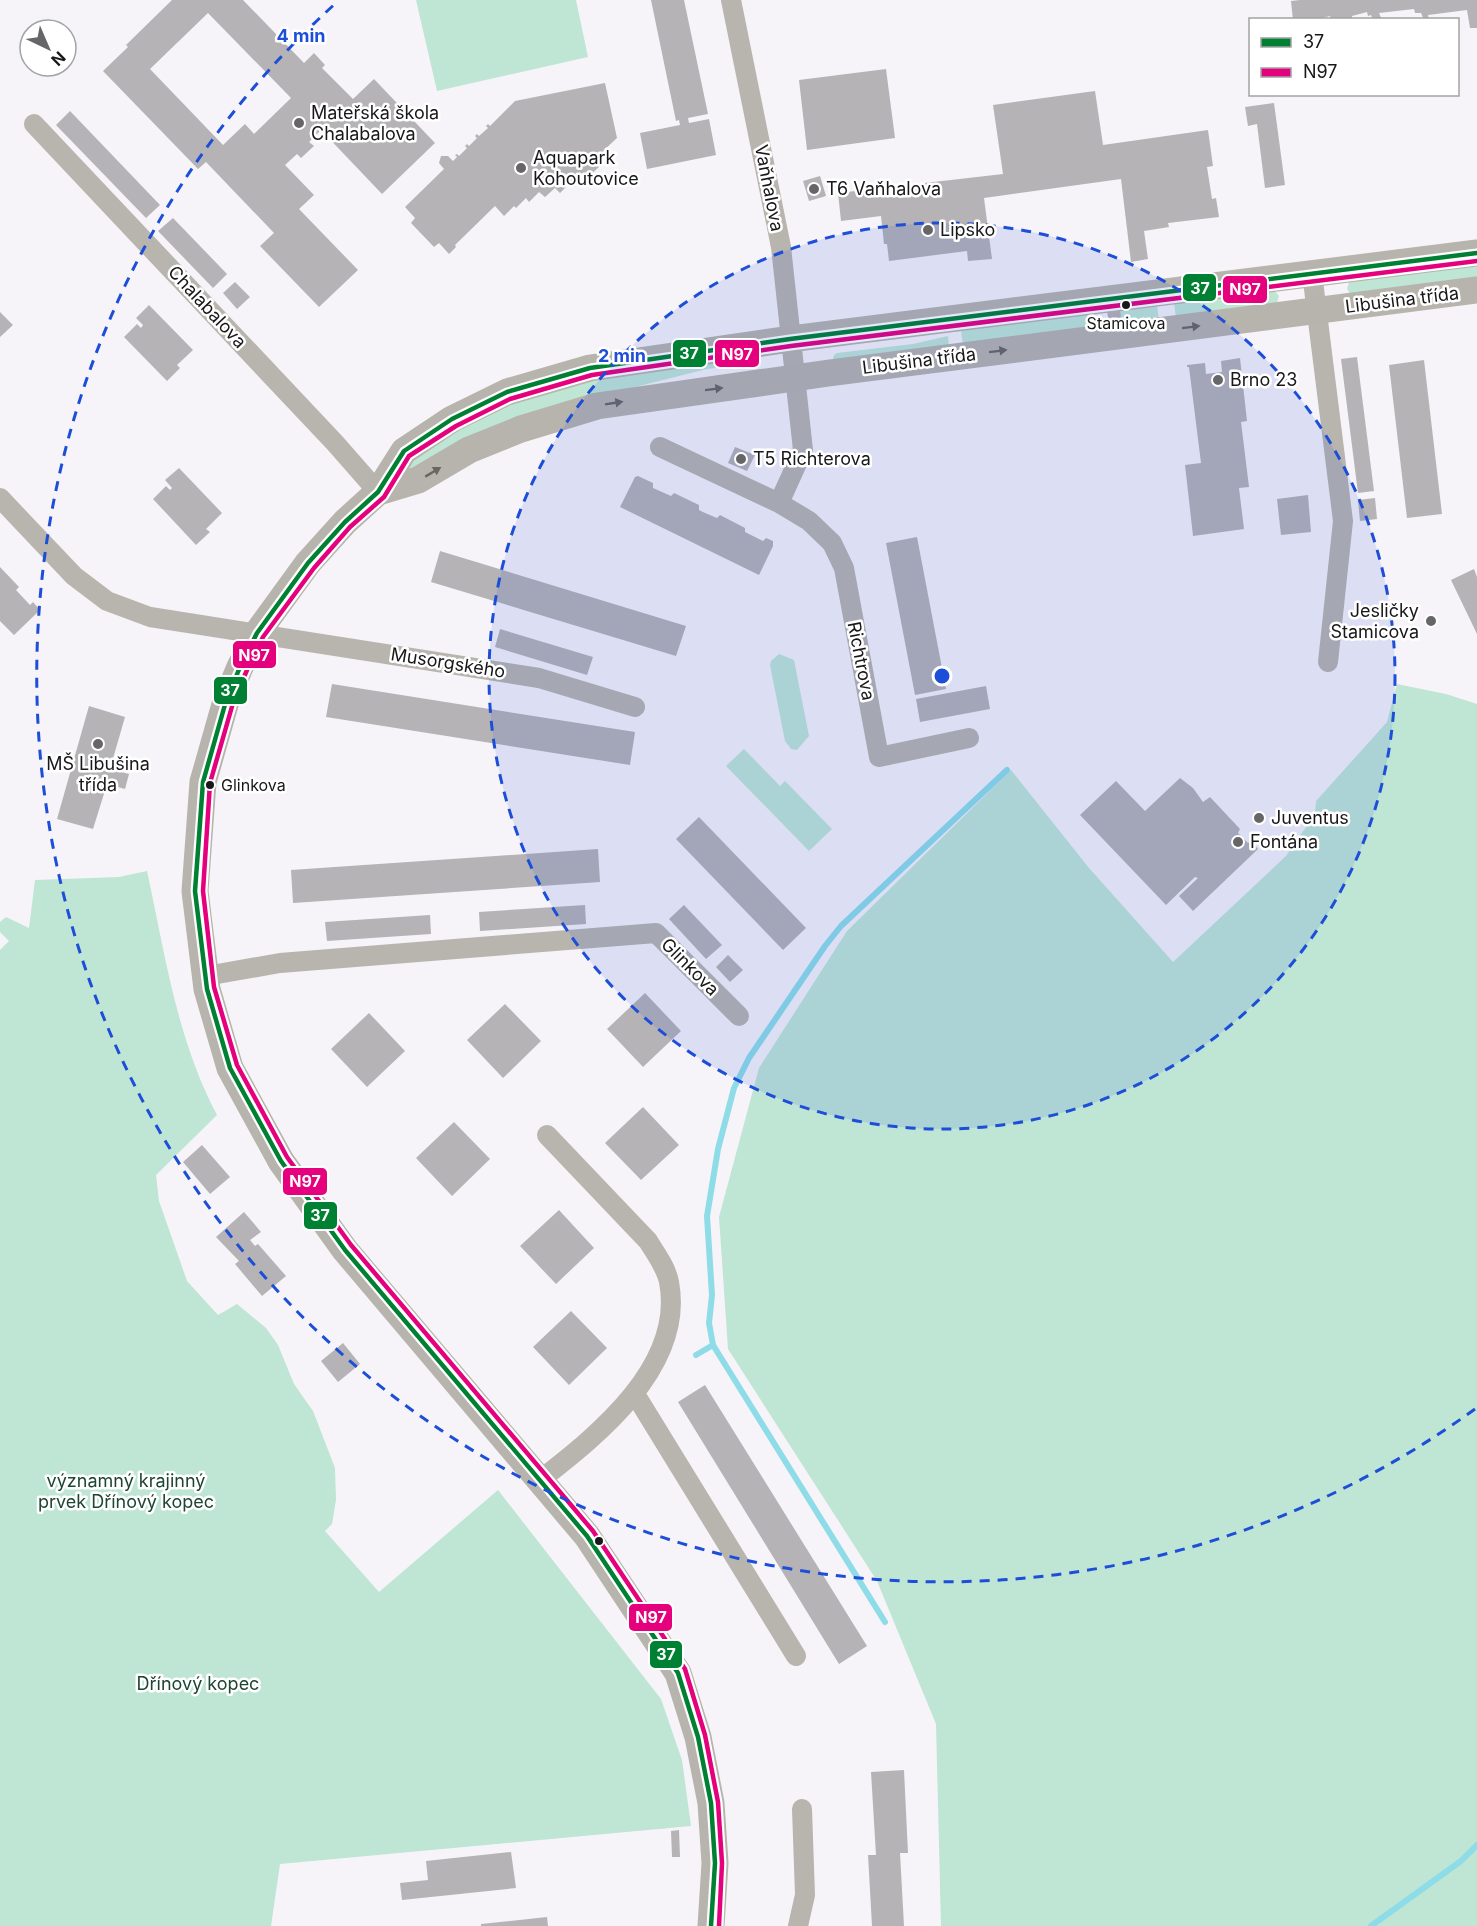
<svg xmlns="http://www.w3.org/2000/svg" width="1477" height="1926" font-family="Inter,sans-serif">
  <rect width="100%" height="100%" fill="#f6f4f8"/>
  <!-- green -->
  <path fill="#bfe5d4" d="M416,0H576L588,57L437,91Z
    M1477,264V281L1351,295L1347,289L1349,282Z
    M1274,290L1279,296L1277,303L1176,318L1174,302Z
    M1157,305L1159,320L1122,322L1120,310Z
    M1088,312L1090,329L963,345L961,331Z
    M948,336L949,347L835,360L833,358L834,355L837,353L913,344Z
    M750,358L751,360L747,364L707,369L611,393L456,443L401,475L424,449L505,405L591,381Z
    M779,654L794,660L809,736L797,750L791,749L785,741L770,665L771,661Z
    M1397,684L1446,694L1477,704V1926H941L936,1724L877,1581L728,1349L719,1217L759,1068L847,931L1011,770L1089,868L1173,962L1286,856L1315,814L1316,801L1387,722Z
    M744,749L780,786L785,781L832,829L809,851L726,766Z
    M147,871C165,954 177,1040 217,1115L156,1175L159,1201L187,1281L218,1315L237,1304L266,1328L278,1345L294,1384L313,1411L335,1468L336,1500L332,1524L325,1531L379,1592L498,1490L661,1699L682,1760L691,1826L280,1864L271,1926H0V950L9,941L0,932V922L6,917L29,928L35,880L119,877Z"/>
  <g fill="none" stroke-linecap="round" stroke-linejoin="round">
    <!-- stream -->
    <path stroke="#8ddce7" stroke-width="6" d="M713,1345L885,1622
      M696,1355L713,1345L709,1323L712,1295L707,1216L718,1149L734,1088L749,1058L825,946L841,926L1007,770
      M1371,1926L1461,1861L1477,1845"/>
  </g>
  <!-- building -->
  <path fill="#b5b3b5" fill-rule="evenodd" d="M172,0H243L304,63L314,53L325,65L322,68L353,99L374,79L435,143L382,194L321,130L309,142L314,146L301,158L297,154L285,165L314,195L299,209L358,270L319,307L260,246L274,233L206,162L198,169L103,71L128,47L126,45ZM208,13L291,98L254,134L245,124L223,145L150,69Z
    M651,0H684L708,114L688,118L689,123L709,119L716,155L647,169L640,133L680,125L679,120L676,121Z
    M1300,0H1477V28H1470L1467,10L1428,15L1429,20H1424L1421,13H1415L1414,9L1379,13L1382,20H1373L1371,15L1368,16L1367,12L1352,16V20H1331L1330,16L1315,20H1293L1291,1Z
    M886,69L895,138L807,150L799,80Z
    M605,83L617,138L603,151L607,155L597,165L599,167L586,179L584,177L574,187L570,183L560,193L555,188L545,197L539,192L529,202L526,198L516,208L514,206L504,216L495,206L455,245L456,247L449,254L439,243L434,247L411,223L415,218L405,207L444,169L439,163L441,156H448L453,161L457,157L455,155L457,154L459,156L467,148L465,146L467,144L469,146L477,138L475,136L477,134L479,136L488,128L486,126L488,124L490,126L515,101Z
    M1095,91L1103,145L1208,130L1213,166L1207,167L1212,199L1216,198L1219,217L1168,223L1169,227L1144,231L1148,259L1131,262L1121,179L984,198L992,259L968,261L967,251L889,261L887,244H884L881,216L841,221L838,193L1003,174L993,105Z
    M1274,103L1285,185L1265,188L1257,124L1248,126L1245,107Z
    M70,111L160,205L146,218L56,125Z
    M820,176L826,196L809,201L803,181Z
    M173,218L227,274L213,288L158,231Z
    M235,282L250,297L237,309L223,293Z
    M149,305L193,350L177,365L180,368L167,381L124,337L137,324L141,328L143,325L136,318Z
    M1120,310L1122,322L1109,324L1107,311Z
    M0,312L13,325L0,337Z
    M1357,357L1374,491L1358,493L1341,359Z
    M1240,358L1247,421L1241,422L1249,487L1239,488L1244,529L1193,536L1185,465L1201,463L1189,367H1187V365L1205,363L1206,374L1222,372L1221,361Z
    M1424,360L1442,514L1407,518L1389,365Z
    M735,447L755,455L747,471L728,463Z
    M179,468L222,513L206,529L210,532L196,545L153,499L166,486L170,490L172,488L165,480Z
    M638,476L653,483V488L671,496L674,493L699,505V510L705,513L717,518L720,515L745,528V532L763,541L766,538L773,541V546L759,575L620,507L635,477Z
    M1308,495L1311,532L1281,535L1277,499Z
    M1375,498L1377,519L1360,521L1358,500Z
    M917,537L946,689L915,695L886,543Z
    M440,551L686,626L676,656L431,582Z
    M0,567L19,587L16,590L30,605L33,602L40,610L14,635L0,621Z
    M1474,569L1477,577V634L1451,580Z
    M500,629L593,657L587,675L495,647Z
    M332,684L635,732L630,765L326,717Z
    M986,686L990,709L920,722L916,699Z
    M89,706L125,717L110,769L129,774L125,789L107,784L93,829L57,819Z
    M1180,778L1193,788L1203,802L1210,797L1240,829L1238,833L1248,843L1251,841L1258,849L1193,911L1179,896L1198,878L1195,877L1166,905L1080,815L1116,781L1145,811Z
    M699,817L806,928L783,950L676,839Z
    M598,849L600,882L293,903L291,870Z
    M585,905L586,924L480,931L479,912Z
    M684,905L722,945L706,959L669,919Z
    M430,915L431,934L327,941L325,922Z
    M728,955L743,970L730,982L716,967Z
    M645,993L681,1031L643,1067L607,1029Z
    M505,1004L541,1041L503,1078L467,1040Z
    M369,1013L405,1051L367,1087L331,1049Z
    M643,1107L679,1145L641,1180L605,1143Z
    M454,1122L490,1159L452,1196L416,1158Z
    M202,1145L230,1177L210,1194L183,1162Z
    M559,1210L594,1248L556,1284L520,1246Z
    M244,1212L261,1232L250,1240L255,1246L258,1244L286,1276L262,1296L235,1264L239,1261L216,1237Z
    M571,1311L607,1348L569,1385L533,1347Z
    M343,1343L360,1364L338,1382L321,1361Z
    M705,1385L867,1646L839,1664L678,1402Z
    M904,1770L908,1853H900L904,1926H872L868,1855H876L871,1772Z
    M679,1830L680,1857H672L671,1831Z
    M511,1852L516,1888L402,1900L400,1883L428,1880L426,1861Z
    M547,1917L548,1926H481V1924Z"/>
  <g fill="none" stroke-linecap="round" stroke-linejoin="round">
    <!-- street -->
    <path stroke="#b8b5ae" stroke-width="20" d="M731,0L781,247L803,450L779,503
      M34,124L335,443L378,492
      M1312,273L1343,521L1328,662
      M660,447L779,503L809,521L832,543L844,568L879,757L969,738
      M0,498L74,576L107,601L150,617L539,678L635,707
      M206,976L280,963L656,933L739,1016
      M635,1394L796,1656
      M540,1480C598,1435 685,1366 669,1282C666,1267 656,1254 648,1241L547,1135
      M798,1926L805,1895L802,1809"/>
    <!-- secondary -->
    <path stroke="#b7b4ad" stroke-width="27" d="M378,492L418,480L469,450L521,429L597,406L829,373L1477,290
      M711,1926L715,1863L711,1803L698,1737L678,1673L587,1536L345,1250L281,1161L230,1068L207,989L195,891L203,782L226,701L240,667L257,633L308,563L345,522L378,492L404,451L452,419L507,392L590,368L790,339L1477,253"/>
    <!-- bus-1 casing -->
    <g stroke="#fff" stroke-width="9">
      <path id="bus-1" d="M711,1926L715,1863L711,1803L698,1737L678,1673L587,1536L345,1250L281,1161L230,1068L207,989L195,891L203,782L226,701L240,667L257,633L308,563L345,522L378,492L404,451L452,419L507,392L590,368L790,339L1477,253"/>
    </g>
    <!-- bus-2 casing -->
    <g stroke="#fff" stroke-width="9">
      <path id="bus-2" d="M719,1926L722,1863L718,1802L705,1735L685,1669L593,1531L351,1245L287,1157L237,1065L214,987L203,891L210,783L233,703L247,670L263,637L314,568L350,527L384,497L409,456L456,426L510,399L592,375L791,346L1477,261"/>
    </g>
    <!-- bus-1 -->
    <use href="#bus-1" stroke="#008033" stroke-width="4.5"/>
    <!-- bus-2 -->
    <use href="#bus-2" stroke="#e5007d" stroke-width="4.5"/>
  </g>
  <!-- one-way arrows -->
  <defs><path id="oneway-solid" d="M-6-.8H1V-3.2L6.5 0L1 3.2V.8H-6Z" transform="scale(1.5)"/></defs>
  <g fill="#686664">
    <use href="#oneway-solid" transform="translate(1191 327) rotate(-7)"/>
    <use href="#oneway-solid" transform="translate(998 351) rotate(-7)"/>
    <use href="#oneway-solid" transform="translate(714 389) rotate(-7)"/>
    <use href="#oneway-solid" transform="translate(614 403) rotate(-9)"/>
    <use href="#oneway-solid" transform="translate(433 472) rotate(-31)"/>
  </g>
  <!-- distance rings -->
  <circle cx="942" cy="676" r="453" fill="#1d4ed8" fill-opacity=".12"/>
  <g fill="none" stroke="#1d4ed8" stroke-width="3" stroke-dasharray="10 8">
    <circle cx="942" cy="676" r="453"/>
    <path d="M1475 1409A906 906 0 0 1 336 3"/>
  </g>
  <!-- markers -->
  <g fill="#666568" stroke="#fff" stroke-width="2">
    <circle cx="299" cy="123" r="6"/>
    <circle cx="521" cy="168" r="6"/>
    <circle cx="814" cy="189" r="6"/>
    <circle cx="928" cy="230" r="6"/>
    <circle cx="1218" cy="380" r="6"/>
    <circle cx="741" cy="459" r="6"/>
    <circle cx="1431" cy="621" r="6"/>
    <circle cx="98" cy="744" r="6"/>
    <circle cx="1259" cy="818" r="6"/>
    <circle cx="1238" cy="842" r="6"/>
  </g>
  <g fill="#18181a" stroke="#fff" stroke-width="2">
    <circle cx="1126" cy="305" r="5"/>
    <circle cx="210" cy="785" r="5"/>
    <circle cx="599" cy="1541" r="5"/>
  </g>
  <g text-anchor="middle" stroke-width="5" stroke-linejoin="round" paint-order="stroke">
    <!-- bus labels -->
    <g font-size="16" fill="#18181a" stroke="#fff">
      <text x="1126" y="329">Stamicova</text>
      <text x="221" y="791" text-anchor="start">Glinkova</text>
    </g>
    <!-- poi labels -->
    <g font-size="18" fill="#18181a" stroke="#fff" text-anchor="start">
      <text x="311" y="119">Mateřská škola<tspan x="311" dy="21">Chalabalova</tspan></text>
      <text x="533" y="164">Aquapark<tspan x="533" dy="21">Kohoutovice</tspan></text>
      <text x="826" y="195">T6 Vaňhalova</text>
      <text x="940" y="236">Lipsko</text>
      <text x="1230" y="386">Brno 23</text>
      <text x="753" y="465">T5 Richterova</text>
      <text x="1419" y="617" text-anchor="end">Jesličky<tspan x="1419" dy="21">Stamicova</tspan></text>
      <text x="98" y="770" text-anchor="middle">MŠ Libušina<tspan x="98" dy="21">třída</tspan></text>
      <text x="1271" y="824">Juventus</text>
      <text x="1250" y="848">Fontána</text>
    </g>
    <!-- street labels -->
    <g font-size="18" fill="#18181a" stroke="#fff">
      <text transform="translate(769 188) rotate(79)" y="6">Vaňhalova</text>
      <text transform="translate(1402 300) rotate(-7)" y="6">Libušina třída</text>
      <text transform="translate(207 307) rotate(47)" y="6">Chalabalova</text>
      <text transform="translate(919 361) rotate(-7)" y="6">Libušina třída</text>
      <text transform="translate(861 661) rotate(79)" y="6">Richtrova</text>
      <text transform="translate(448 663) rotate(9)" y="6">Musorgského</text>
      <text transform="translate(690 967) rotate(45)" y="6">Glinkova</text>
    </g>
    <!-- park labels -->
    <g font-size="18" fill="#1e4534" stroke="#fff">
      <text x="126" y="1487">významný krajinný<tspan x="126" dy="21">prvek Dřínový kopec</tspan></text>
      <text x="198" y="1690">Dřínový kopec</text>
    </g>
  </g>
  <circle cx="942" cy="676" r="9" fill="#1d4ed8" stroke="#fff" stroke-width="3"/>
  <g font-size="18" text-anchor="middle" font-weight="bold" fill="#1d4ed8" stroke="#fff" stroke-width="5" stroke-linejoin="round" paint-order="stroke">
    <text x="301" y="42">4 min</text>
    <text x="622" y="362">2 min</text>
  </g>
  <g stroke="#fff" stroke-width="2">
    <rect x="1182" y="273" width="35" height="29" rx="6" fill="#008033"/>
    <rect x="1222" y="275" width="46" height="29" rx="6" fill="#e5007d"/>
    <rect x="672" y="339" width="35" height="29" rx="6" fill="#008033"/>
    <rect x="714" y="339" width="46" height="29" rx="6" fill="#e5007d"/>
    <rect x="232" y="640" width="45" height="29" rx="6" fill="#e5007d"/>
    <rect x="213" y="676" width="35" height="29" rx="6" fill="#008033"/>
    <rect x="282" y="1167" width="46" height="29" rx="6" fill="#e5007d"/>
    <rect x="303" y="1201" width="35" height="29" rx="6" fill="#008033"/>
    <rect x="628" y="1603" width="45" height="29" rx="6" fill="#e5007d"/>
    <rect x="649" y="1640" width="34" height="29" rx="6" fill="#008033"/>
  </g>
  <g font-size="16" text-anchor="middle" font-weight="bold" fill="#fff">
    <text x="1200" y="294">37</text>
    <text x="1245" y="295">N97</text>
    <text x="689" y="359">37</text>
    <text x="737" y="360">N97</text>
    <text x="254" y="661">N97</text>
    <text x="230" y="696">37</text>
    <text x="305" y="1187">N97</text>
    <text x="320" y="1221">37</text>
    <text x="651" y="1623">N97</text>
    <text x="666" y="1660">37</text>
  </g>
  <!-- legend -->
  <rect x="1249" y="18" width="210" height="78" fill="#ffffff" stroke="#a3a3a3" stroke-width="1.5"/>
  <rect x="1261" y="38" width="30" height="9" fill="#008033" stroke="#a3a3a3" stroke-width="1.5"/>
  <text x="1303" y="48" font-size="18" fill="#18181a">37</text>
  <rect x="1261" y="68" width="30" height="9" fill="#e5007d" stroke="#a3a3a3" stroke-width="1.5"/>
  <text x="1303" y="78" font-size="18" fill="#18181a">N97</text>
  <!-- north arrow -->
  <g transform="translate(48 48) rotate(136)"><circle r="28" fill="#ffffff" stroke="#a3a3a3" stroke-width="1.5"/>
  <path d="M0-4.5L10 22L0 15L-10 22Z" fill="#666568"/>
  <text y="-9" font-size="16" font-weight="bold" text-anchor="middle" fill="#18181a">N</text>
  </g>
</svg>
